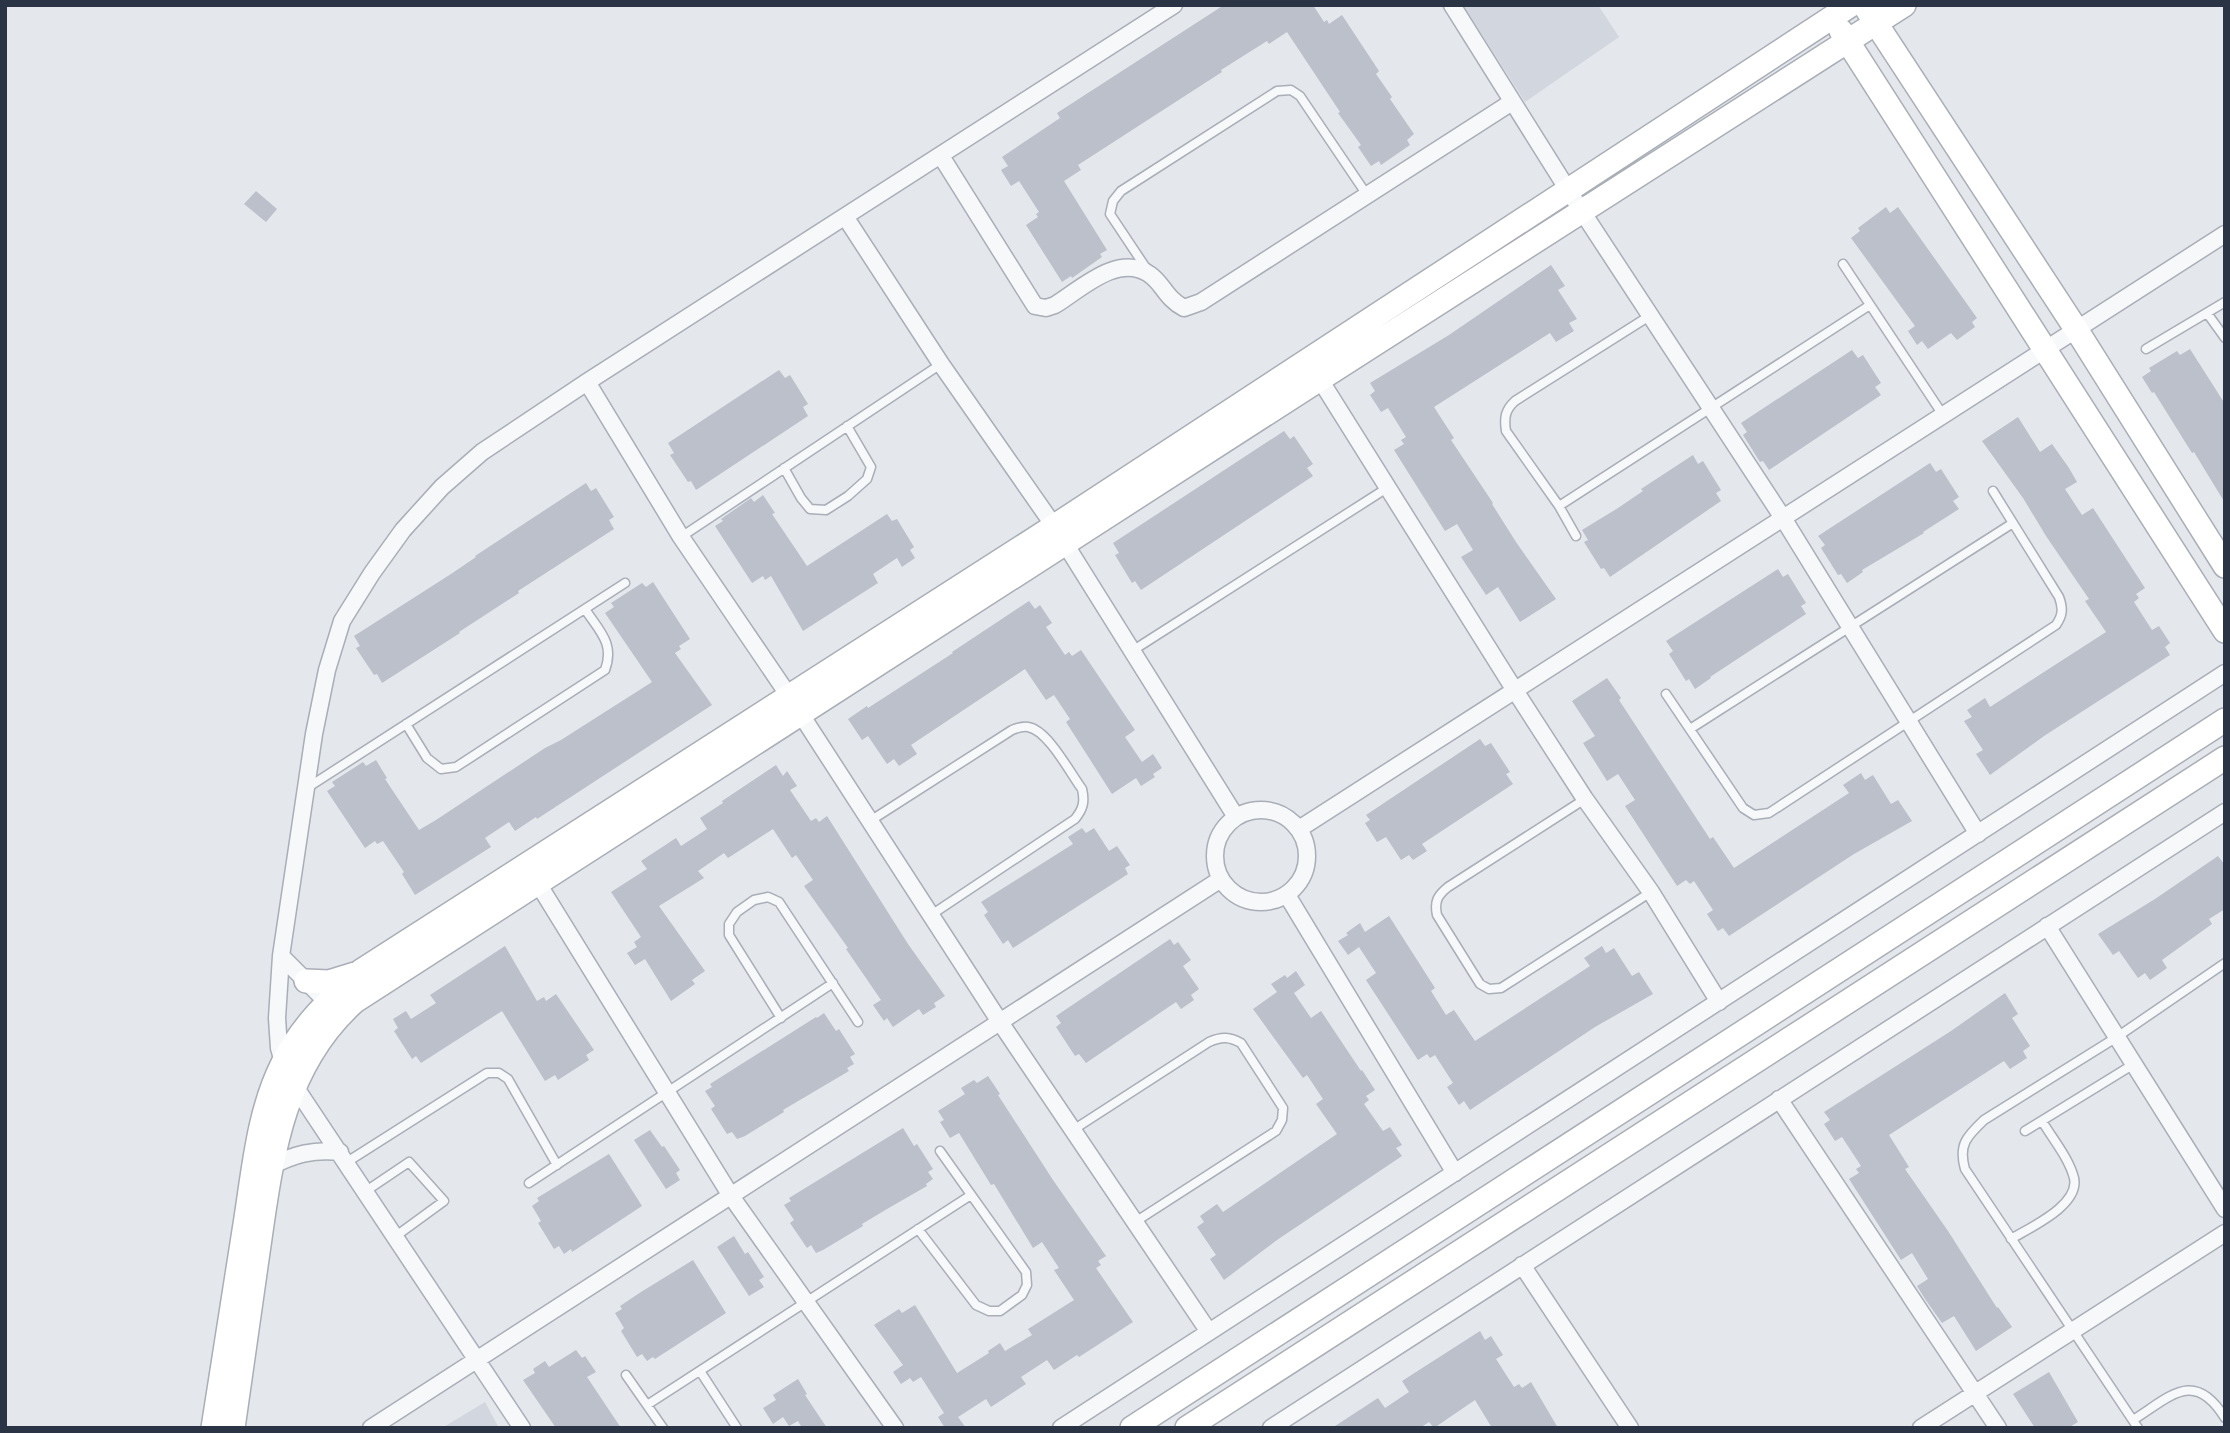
<svg xmlns="http://www.w3.org/2000/svg" width="2230" height="1433" font-family="'Archivo Narrow',sans-serif">
  <rect width="100%" height="100%" fill="#e4e7ec"/>
  <!-- built -->
  <path fill="#d2d6de" d="M1463,5H1598L1619,37L1525,102Z
    M485,1402L499,1428H442Z"/>
  <!-- building -->
  <path fill="#bbc0ca" d="M1224,5H1313L1324,22L1327,20L1329,24L1342,15L1379,71L1376,74L1392,97L1390,99L1414,134L1407,140L1410,145L1381,165L1379,161L1371,166L1358,147L1361,145L1338,113L1340,112L1287,32L1269,44L1267,41L1221,70L1222,72L1078,165L1081,170L1064,181L1107,250L1100,254L1102,257L1072,278L1071,276L1062,282L1026,225L1038,217L1036,214L1039,212L1019,181L1011,186L1001,170L1008,166L1002,157L1060,118L1057,113Z
    M256,191L277,209L266,222L244,204Z
    M1886,207L1890,213L1898,207L1977,318L1972,322L1975,327L1957,340L1951,333L1928,349L1922,341L1917,345L1908,331L1915,326L1851,238L1860,231L1858,228Z
    M1551,265L1565,286L1558,290L1577,319L1569,323L1574,331L1556,342L1550,333L1434,407L1454,438L1451,440L1493,503L1492,504L1516,542L1556,599L1520,622L1498,587L1486,595L1461,557L1473,550L1457,524L1445,531L1394,450L1404,444L1401,440L1406,437L1388,408L1381,412L1370,395L1375,391L1370,383L1449,335Z
    M2190,349L2225,404V503L2194,452L2192,453L2154,392L2152,393L2142,377L2151,371L2149,368L2177,351L2180,355Z
    M1852,350L1858,358L1863,355L1881,383L1875,387L1881,395L1769,470L1763,461L1760,462L1743,435L1747,432L1741,423Z
    M779,370L785,378L790,375L808,404L803,407L808,416L696,490L691,481L688,482L670,455L674,453L668,443Z
    M2018,417L2040,452L2052,444L2069,468L2077,482L2065,489L2082,515L2093,508L2145,588L2136,594L2139,598L2134,602L2152,630L2159,626L2170,643L2165,647L2170,655L2044,736L1990,775L1976,754L1983,750L1964,721L1972,717L1967,710L1985,698L1990,707L2106,632L2085,601L2089,599L2046,536L2023,498L1982,441Z
    M1284,431L1290,439L1294,436L1313,464L1307,468L1313,476L1141,590L1135,581L1132,583L1115,555L1119,553L1113,543Z
    M1693,455L1698,464L1703,461L1721,490L1716,493L1721,501L1610,577L1604,568L1601,569L1584,542L1588,540L1582,530L1618,508L1643,491L1641,489Z
    M1930,463L1936,472L1941,469L1959,497L1953,501L1959,509L1923,532L1924,533L1862,570L1863,572L1847,583L1841,574L1838,575L1821,548L1825,545L1818,536Z
    M586,483L591,491L596,488L614,517L609,520L614,529L518,591L519,593L459,632L460,633L382,683L377,674L374,675L356,648L360,646L354,636L451,574L476,557L475,556Z
    M763,495L775,513L772,514L807,566L887,514L892,521L897,519L914,547L910,550L915,558L902,567L897,558L873,574L878,583L803,631L771,576L765,580L763,576L752,583L715,526L723,521L721,519L751,498L754,502Z
    M1778,569L1783,577L1788,574L1806,603L1801,606L1806,614L1710,677L1711,678L1695,689L1689,679L1686,681L1669,654L1673,651L1666,641Z
    M653,582L690,639L679,646L681,649L675,653L712,705L537,819L536,817L515,831L509,822L485,838L491,847L415,895L402,874L404,872L383,841L377,844L375,841L365,848L327,791L335,786L332,782L363,762L366,766L376,760L387,778L385,779L419,830L436,820L545,748L561,740L652,682L605,613L614,607L611,603L642,583L646,587Z
    M1029,601L1035,609L1040,605L1052,623L1046,627L1065,655L1069,652L1072,656L1081,650L1135,730L1125,737L1142,762L1153,754L1162,768L1153,774L1155,777L1141,786L1136,778L1112,794L1066,722L1070,719L1054,695L1046,700L1025,669L911,745L917,754L899,766L894,759L887,764L868,736L862,740L848,719L867,706L868,708L953,653L952,652Z
    M1607,678L1621,698L1619,700L1710,839L1713,837L1734,868L1849,793L1843,785L1861,773L1865,780L1873,775L1891,804L1898,800L1912,821L1854,854L1729,936L1723,928L1718,931L1707,914L1713,910L1694,881L1690,884L1686,880L1677,886L1625,806L1635,800L1618,774L1607,781L1583,743L1595,736L1572,701Z
    M1480,739L1485,746L1491,743L1510,772L1506,774L1513,784L1422,844L1427,851L1413,860L1409,855L1401,860L1386,837L1377,842L1365,823L1370,820L1366,815Z
    M776,765L783,776L787,771L797,786L790,790L811,821L816,818L819,822L827,816L908,944L945,996L934,1003L936,1007L923,1015L919,1009L893,1027L887,1018L884,1021L873,1005L881,1000L846,949L848,948L804,886L813,880L796,855L792,858L773,829L728,858L724,853L698,871L704,878L659,906L705,971L692,980L695,984L671,1001L645,959L635,965L627,953L637,947L634,942L641,937L611,892L647,869L641,861L676,838L681,846L707,829L700,818L723,803L722,801Z
    M1082,828L1086,833L1094,828L1109,851L1117,846L1130,865L1125,868L1128,874L1013,948L1008,940L1003,944L984,915L988,912L981,902L1073,844L1068,837Z
    M2218,856L2225,865V909L2209,919L2212,924L2162,960L2167,968L2150,980L2145,973L2138,978L2119,951L2113,955L2098,934L2155,899Z
    M1389,916L1435,988L1431,991L1446,1015L1454,1010L1475,1041L1590,966L1584,958L1602,946L1606,953L1614,948L1632,976L1639,972L1653,994L1595,1027L1470,1110L1464,1101L1459,1105L1447,1087L1453,1083L1435,1055L1430,1058L1427,1054L1418,1060L1366,980L1376,973L1359,947L1348,955L1338,941L1348,935L1346,933L1360,923L1365,932Z
    M1170,939L1174,945L1178,942L1191,960L1183,966L1199,989L1191,995L1194,1000L1181,1009L1176,1002L1086,1063L1079,1054L1075,1056L1056,1027L1061,1023L1056,1016Z
    M505,946L537,1001L544,997L546,1001L556,994L594,1050L586,1055L589,1060L558,1080L555,1075L545,1081L502,1011L421,1063L416,1056L412,1059L394,1031L398,1028L393,1019L406,1011L411,1019L436,1003L430,995Z
    M1296,971L1305,985L1294,993L1311,1018L1321,1011L1361,1071L1362,1070L1375,1090L1366,1096L1369,1100L1364,1104L1383,1131L1390,1127L1402,1145L1396,1148L1402,1156L1277,1240L1224,1280L1210,1259L1216,1255L1197,1227L1204,1222L1200,1216L1217,1204L1223,1212L1337,1134L1316,1104L1323,1099L1307,1075L1303,1078L1253,1009L1277,992L1271,984L1285,975L1287,978Z
    M2005,993L2018,1014L2012,1018L2030,1046L2023,1051L2027,1058L2010,1069L2004,1061L1889,1135L1909,1167L1905,1169L1948,1231L1997,1308L1998,1307L2012,1327L1976,1351L1954,1316L1942,1323L1925,1299L1917,1286L1928,1279L1912,1253L1901,1260L1849,1179L1859,1173L1856,1169L1861,1166L1842,1137L1835,1141L1824,1124L1830,1120L1824,1112L1951,1031Z
    M824,1013L836,1031L839,1029L855,1054L850,1057L854,1064L847,1068L849,1071L783,1110L784,1112L745,1136L737,1139L732,1132L727,1134L711,1109L715,1106L705,1091L712,1087L710,1084L816,1017L817,1018Z
    M988,1076L1000,1094L998,1095L1053,1180L1106,1256L1098,1261L1101,1265L1096,1268L1133,1322L1079,1357L1077,1355L1054,1370L1047,1360L1021,1377L1026,1384L991,1407L986,1399L958,1417L966,1428H945L938,1417L944,1413L921,1377L913,1382L910,1378L901,1384L893,1372L903,1365L874,1325L899,1309L902,1313L915,1305L957,1373L989,1353L988,1351L1000,1343L1005,1351L1032,1335L1028,1329L1074,1300L1054,1270L1059,1268L1042,1242L1033,1248L994,1184L991,1185L959,1133L950,1138L940,1122L944,1120L938,1111L965,1094L961,1088L974,1080L977,1083Z
    M903,1128L914,1146L917,1144L933,1169L928,1172L933,1179L926,1184L927,1186L887,1209L862,1224L863,1226L823,1250L816,1253L811,1245L807,1248L790,1223L794,1220L784,1205L791,1201L789,1198Z
    M650,1130L662,1147L664,1146L680,1170L676,1173L680,1180L666,1189L634,1140Z
    M609,1154L642,1206L572,1252L571,1249L564,1254L559,1246L554,1249L538,1223L541,1221L532,1206L539,1201L537,1198Z
    M734,1236L745,1254L748,1252L764,1277L759,1280L764,1287L749,1296L717,1247Z
    M693,1260L726,1313L655,1359L653,1357L647,1361L642,1354L637,1357L621,1331L624,1328L615,1313L622,1309L620,1306L641,1292Z
    M1480,1331L1485,1340L1491,1336L1503,1355L1496,1359L1514,1387L1519,1384L1522,1388L1531,1382L1558,1428H1492L1475,1400L1434,1428L1429,1422L1420,1428H1332L1378,1398L1385,1408L1409,1392L1402,1381Z
    M576,1350L582,1358L585,1356L596,1372L587,1377L621,1428H556L523,1380L535,1373L533,1369L545,1361L549,1367Z
    M2049,1372L2078,1422L2068,1428H2035L2013,1394Z
    M798,1379L807,1394L805,1395L827,1428H802L798,1421L789,1426L783,1417L773,1424L763,1408L776,1400L773,1395Z"/>
  <g fill="none" stroke-linecap="round" stroke-linejoin="round">
    <!-- lane casing -->
    <g stroke="#a9aeb7" stroke-width="11">
      <path id="lane" d="M1843,264L1943,415
        M1148,271L1110,214L1113,201L1121,191L1277,91L1291,90L1300,96L1367,195
        M2207,313L2225,338
        M2146,349L2225,302
        M784,468L801,498L810,509L826,510L848,496L867,479L871,467L847,426
        M1559,506L1870,305
        M1576,536L1559,506L1506,431C1504,418 1505,410 1515,401L1651,315
        M681,537L941,364
        M1132,651L1387,488
        M1666,694L1743,808L1754,815L1769,813L2056,625C2063,615 2063,608 2059,597L1993,491
        M406,724L427,758L441,769L456,767L605,670C615,643 599,631 585,609
        M1690,729L2013,523
        M307,788L625,583
        M1585,799L1448,887C1438,895 1434,901 1437,915L1480,984L1489,989L1501,988L1651,892
        M870,821L1012,730C1017,728 1022,726 1028,727C1048,730 1070,773 1082,789C1085,802 1083,809 1075,819L931,915
        M781,1018L729,935V924L737,912L754,900L768,897L779,902L858,1022
        M1073,1130L1209,1042C1222,1036 1230,1037 1241,1043L1283,1108L1282,1120L1276,1131L1135,1222
        M2025,1131L2134,1064
        M347,1162L487,1073H499L508,1079L557,1165
        M529,1183L833,983
        M366,1191L409,1162L444,1201L396,1236
        M918,1229L976,1305L989,1311H1000L1022,1295L1027,1285L1026,1272L940,1151
        M2011,1239C2031,1227 2080,1205 2074,1178C2069,1158 2052,1138 2042,1121
        M700,1371L737,1428
        M626,1375L663,1428
        M647,1405L971,1195
        M2133,1420C2170,1397 2194,1368 2225,1418
        M2138,1428L1965,1169C1958,1145 1967,1136 1984,1120L2117,1037L2225,963"/>
    </g>
    <!-- street casing -->
    <g stroke="#a9aeb7" stroke-width="19">
      <path id="street" d="M1452,5L1568,190L1783,518L1978,834
        M941,156L1035,306L1046,308L1055,305C1081,289 1118,253 1149,274C1163,283 1165,298 1184,308L1201,302L1512,102
        M846,218L941,364L1054,526L1236,817
        M1314,370L1514,689L1585,799L1651,892L1719,1002
        M587,382L681,537L789,696L1000,1022L1209,1332
        M1215 856a46 46 0 1 1 92 0a46 46 0 1 1-92 0Z
        M1299,829L2225,234
        M534,877L731,1196L895,1428
        M1287,895L1455,1173
        M2047,926L2225,1209
        M281,956L334,1009
        M1779,1099L1998,1428
        M270,1167C294,1154 314,1149 340,1152
        M1522,1265L1630,1428
        M371,1428L1221,879
        M522,1428L294,1085L283,1062L279,1048L277,1018L281,956L314,734L327,670L342,621L372,573L403,530L442,487L482,452L587,382L1174,5
        M1061,1428L2225,673
        M1271,1428L2225,812
        M1921,1428L2225,1233"/>
    </g>
    <!-- secondary casing -->
    <g stroke="#a9aeb7" stroke-width="26">
      <path id="secondary" d="M1864,5L2076,329L2225,566
        M1841,31L2225,631
        M306,981L329,982L355,974
        M213,1428C224,1358 235,1288 246,1218C254,1166 259,1110 283,1063C301,1026 331,998 361,971L1050,529L1851,5
        M233,1428C241,1371 249,1315 257,1259C271,1164 279,1069 355,1001L1320,379L1904,5
        M1132,1428L2225,720
        M1187,1428L2225,758"/>
    </g>
    <!-- lane -->
    <use href="#lane" stroke="#f7f8fa" stroke-width="8"/>
    <!-- street -->
    <use href="#street" stroke="#f7f8fa" stroke-width="16"/>
    <!-- secondary -->
    <use href="#secondary" stroke="#fff" stroke-width="23"/>
  </g>
  <!-- border -->
  <rect width="2230" height="1433" fill="none" stroke="#2b3445" stroke-width="14"/>
</svg>
